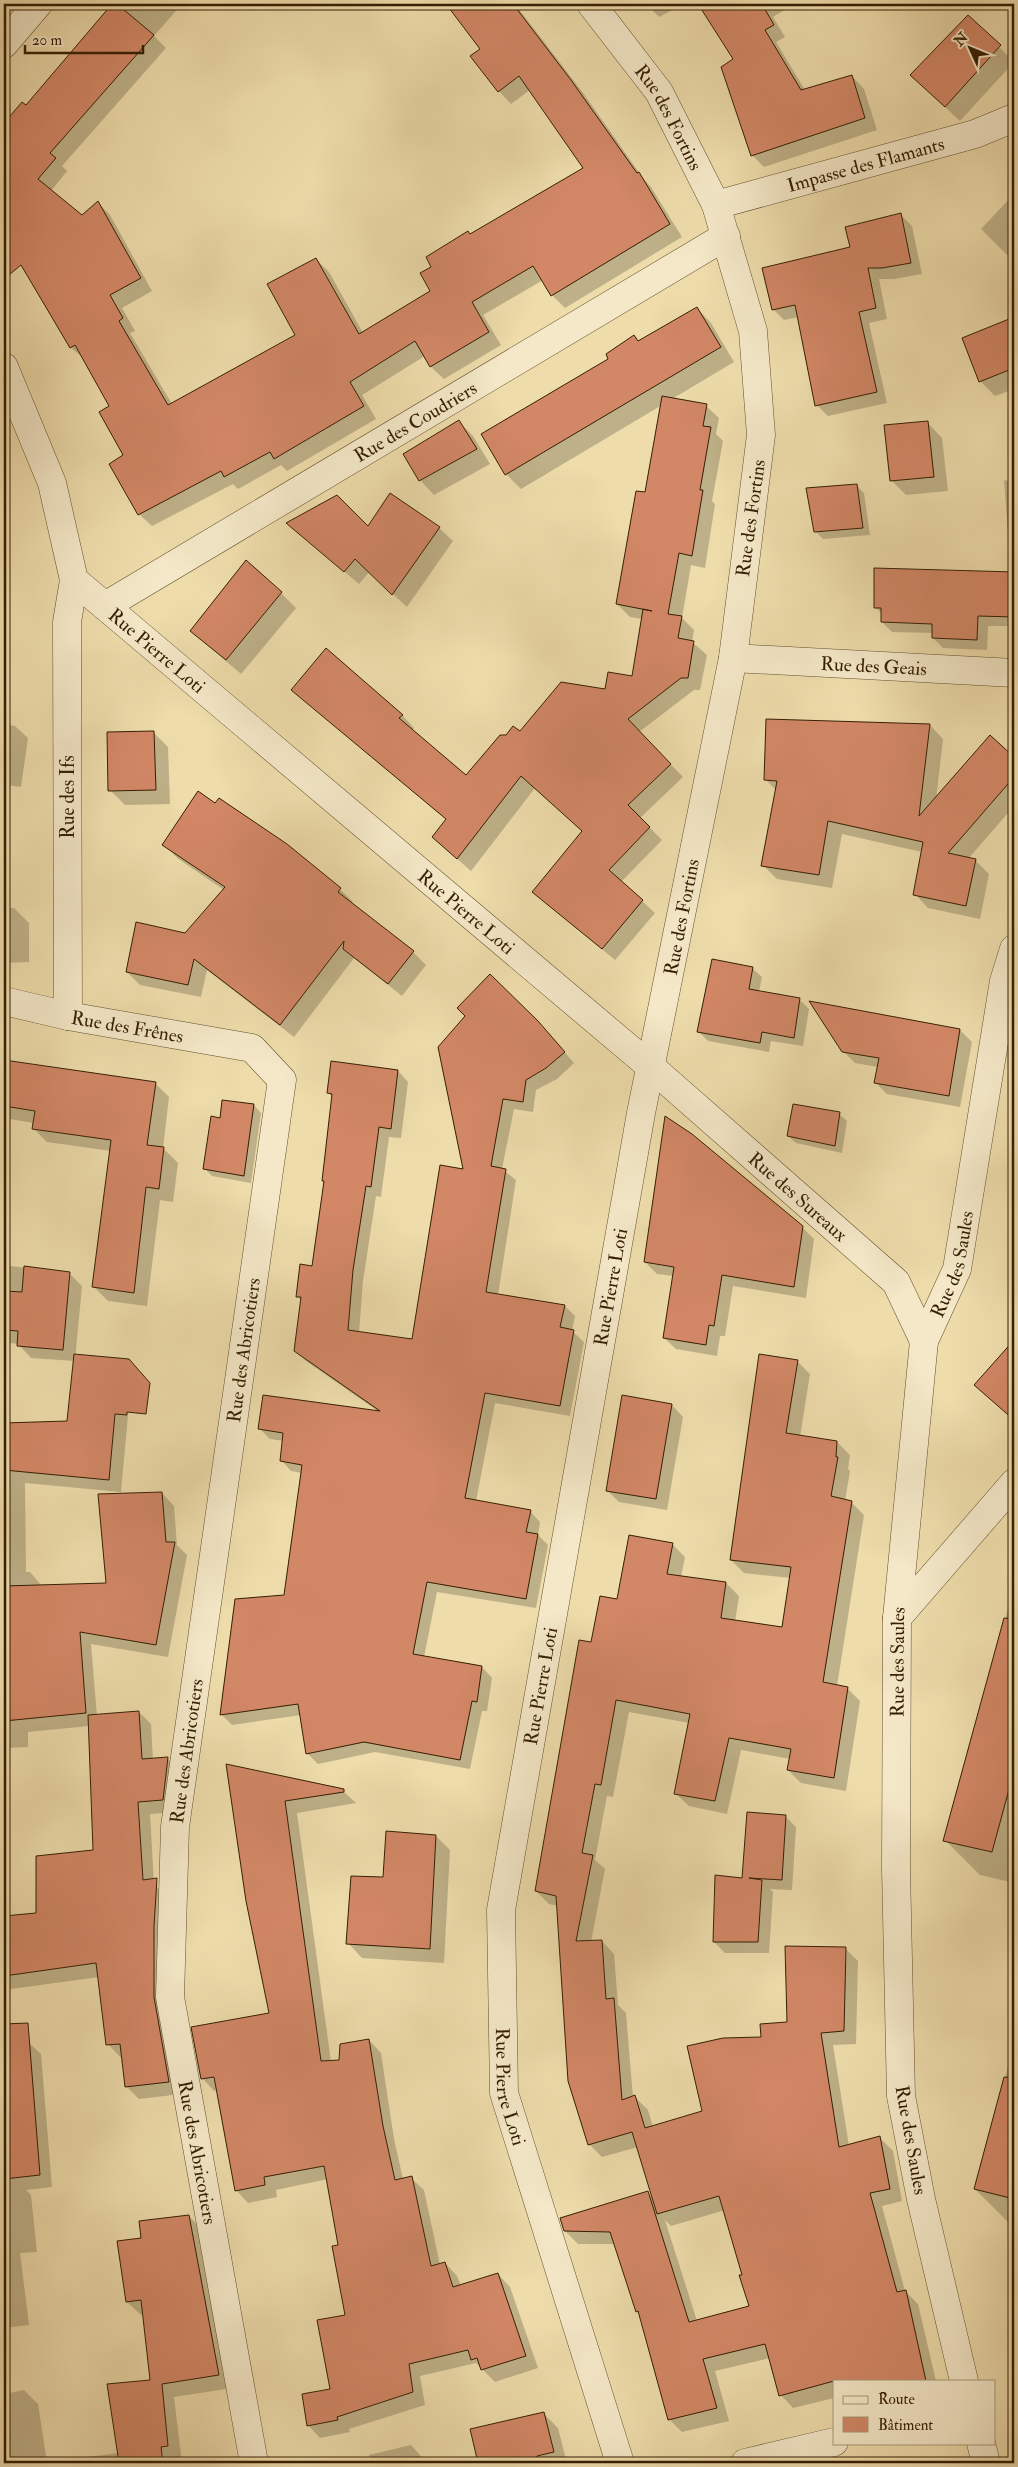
<svg xmlns="http://www.w3.org/2000/svg" width="1018" height="2467" font-family="'IM FELL Double Pica',serif">
  <rect width="100%" height="100%" fill="#eedcab"/>
  <filter id="stains"><feTurbulence type="fractalNoise" baseFrequency=".004" numOctaves="4"/><feColorMatrix values="0 0 0 0 .2 0 0 0 0 .09 0 0 0 0 .02 0 0 0 .5 -.17"/></filter>
  <radialGradient id="worn" r=".72"><stop offset=".6" stop-color="#630" stop-opacity="0"/><stop offset="1" stop-color="#630" stop-opacity=".3"/></radialGradient>
  <!-- shadow -->
  <path fill="#0003" fill-rule="evenodd" d="M114,4H182L154,36L166,48L62,166L67,171L51,191L82,217L98,203L110,215L152,291L122,308L135,331L130,333L172,404L296,336L316,259L329,272L363,333L432,291V267L471,235L584,169L530,90L511,104L499,91L472,56L482,49L448,4H515L584,94L643,178L651,187L682,237L565,308L552,295L543,280L483,315L501,345L444,379L431,367L425,356L362,395L376,419L287,471L281,465L238,489L233,484L152,526L139,514L111,406L85,359L71,348L24,268L4,250V125L22,103L26,107Z
    M646,4H684L659,17Z
    M699,4H783L786,9L773,17L785,37L776,42L805,90L852,76L864,89L877,130L764,167L752,155L735,59Z
    M968,16L1014,62L960,121L927,90Z
    M1014,194V262L981,229Z
    M901,215L912,226L922,274L894,279H879L887,319L869,323L887,403L828,416L817,405L799,317L784,320L773,309L851,248Z
    M697,308L711,323L734,362L672,399L706,406L719,418L716,434L723,441L712,501L715,504L705,568L691,565L682,618L694,630L692,642L707,655L700,690H694L639,732L683,777L640,818L662,840L621,882L655,913L615,960L533,892L583,832L535,788L471,871L446,849L447,820L292,690L402,715L414,728L412,731L466,776L521,733L633,677L643,619L630,617L617,604L646,494L662,405L521,489L506,474L610,359L634,336L640,342Z
    M1014,318V389L995,396L980,381L963,339Z
    M459,422L473,436L490,464L434,495L420,480Z
    M927,422L942,438L948,491L906,495L891,480Z
    M1004,480L1014,482V626H988L987,650L943,648L933,638V633L892,632L882,622V614L875,607L1011,573Z
    M857,486L864,493L870,535L823,539L815,531Z
    M288,523L368,528H439L453,541L407,607L369,572L359,584Z
    M281,593L296,608L241,674L191,631Z
    M4,724L15,726L28,738L21,787L6,785L4,804Z
    M930,725L943,739L936,799L990,737L1014,759V806L968,859L975,860L989,874L980,919L928,908L915,894L922,852L842,834L832,888L777,879L763,865L776,790L765,779Z
    M153,732L168,747L170,804L125,805L110,790Z
    M164,844L340,889L353,902L351,904L413,952L426,965L402,996L354,958L294,1037L207,970L201,997L140,985L127,972L185,934L224,890L177,858Z
    M4,908H14L29,923V962L4,963Z
    M752,968L762,977L759,992L800,1000L809,1009L803,1046L771,1041L769,1052L708,1041L699,1032Z
    M811,1002L960,1030L972,1042L960,1107L887,1094L875,1082L878,1067L855,1063L843,1051Z
    M548,1033L574,1063L557,1079L536,1090L533,1112L514,1109L502,1169L516,1180L498,1295L565,1306L575,1316L572,1331L584,1342L570,1416L495,1403L476,1501L530,1511L540,1522L538,1535L548,1545L536,1608L437,1592L424,1657L482,1667L492,1678L487,1711H482L470,1769L375,1752L318,1764L307,1753L301,1715L232,1725L222,1715L285,1596L302,1473L291,1471L281,1460L284,1441L270,1439L259,1428L379,1412L306,1361L295,1351L302,1301L297,1296L314,1267L325,1183L323,1181L333,1098L328,1092L332,1063L398,1071L408,1082L401,1138L389,1137L381,1197L376,1196L363,1281L359,1333L413,1340L464,1171L439,1047Z
    M4,1061L155,1083L169,1097L163,1148L178,1163L173,1202L160,1200L147,1306L108,1301L93,1286L111,1151L47,1142L33,1128L34,1123L4,1118Z
    M254,1105L261,1113L251,1183L212,1176L205,1169L221,1119Z
    M839,1114L847,1121L842,1153L796,1143L788,1136Z
    M802,1227L814,1239L806,1298L733,1286L725,1336H720L717,1356L676,1349L664,1338L674,1276L657,1274L645,1262Z
    M4,1265L70,1274L82,1286L75,1361L31,1358L18,1344L4,1342Z
    M1014,1341V1420L976,1384Z
    M797,1361L810,1374L800,1437L837,1442L850,1455L848,1469L850,1471L845,1501L851,1502L864,1515L837,1686L847,1688L860,1701L846,1791L801,1783L788,1770L790,1759L741,1750L727,1814L689,1806L676,1794L689,1723L629,1712L613,1797L607,1796L595,1860L605,1869L591,1942L602,1941L614,1954L618,2005L626,2013L633,2098L635,2097L648,2110L653,2127L703,2112L763,2038L789,2023L845,1948L858,1961L856,2044L833,2045L849,2146L880,2138L893,2151L902,2201L882,2206L905,2291L918,2304L936,2381H834V2398L793,2408L781,2395L770,2358L715,2371L729,2421L682,2432L669,2419L641,2315L637,2311L615,2244H578L565,2231L647,2193L654,2199L638,2147L602,2157L589,2144L558,1906L549,1904L536,1891L592,1644L618,1601L672,1544L685,1557L681,1577L726,1583L739,1596L735,1622L783,1629L791,1578L744,1573L731,1560ZM725,2210L750,2307L697,2321L665,2220L671,2226Z
    M116,1402L128,1415L121,1492L25,1483L26,1572H30L42,1586L107,1584L162,1493L174,1506L177,1545L187,1555L168,1657L91,1644L97,1716L139,1712L151,1724L153,1760L168,1759L180,1771L175,1812L150,1814L154,1884L163,1893L181,2094L139,2099L126,2086L123,2057H120L108,2044L99,1977L4,1990V1917L37,1913L94,1851L89,1726L28,1732V1747L4,1748V1424L68,1422Z
    M672,1405L683,1417L667,1510L619,1502L607,1490Z
    M1011,1598L1014,1599V1883L980,1875L945,1840Z
    M228,1765L343,1791L356,1803L297,1813L331,2062H340L369,2040L381,2053L394,2139L403,2179L411,2178L424,2190L440,2265L445,2263L457,2276L461,2286L498,2274L510,2287L538,2368L495,2382L476,2363L420,2376L425,2405L349,2429L350,2432L320,2438L308,2425L331,2390L346,2316L340,2246L328,2179L276,2190L277,2197L248,2203L236,2190L218,2090L214,2091L202,2078L270,2014Z
    M785,1816L796,1827L792,1890L770,1889L773,1892L769,1953H725L714,1942L744,1879Z
    M436,1836L450,1850L444,1963L362,1958L348,1943L385,1879Z
    M28,2042L41,2054L52,2187L26,2190L31,2195L37,2252L20,2253L29,2325L4,2328V2183L11,2182L8,2179L4,2143V2044Z
    M1014,2045V2225L1010,2224L975,2189Z
    M189,2216L202,2230L232,2388L174,2397L182,2463H4V2394L24,2390L38,2404L47,2462L119,2453L151,2381L144,2315H141L127,2302L143,2239Z
    M543,2413L558,2428L567,2463H479L471,2430Z
    M411,2445L427,2463H371L369,2455Z"/>
  <!-- building -->
  <path fill="#d28766" stroke="#351e02" d="M112,4H117L154,35L50,153L56,158L38,179L82,215L98,201L141,278L110,295L123,318L119,321L168,405L295,335L267,284L316,258L359,334L430,291L420,273L431,267L426,257L468,231L470,234L583,168L519,76L498,92L470,56L480,49L446,4H513L571,80L637,173L639,172L670,224L551,296L533,266L472,302L489,332L430,367L415,341L350,382L364,406L274,459L270,452L224,477L221,471L138,515L109,464L123,455L99,412L109,406L75,345L70,348L21,265L4,279V123L22,102L26,105Z
    M698,4H762L774,25L765,30L801,90L852,75L865,118L751,156L721,67L733,59Z
    M968,15L1001,45L945,107L910,75Z
    M901,213L911,263L882,268H868L876,308L859,312L877,392L815,406L795,305L772,310L762,268L850,247L845,227Z
    M697,307L721,347L505,475L481,434L608,359L606,354L634,335L638,341Z
    M1014,317V368L979,382L962,338Z
    M662,396L707,404L703,426L711,427L700,490H703L692,556L679,553L668,614L682,616L678,638L694,641L688,678H681L628,719L671,764L628,805L650,827L609,870L643,900L602,949L532,892L582,831L521,776L457,859L432,837L446,819L291,690L326,648L403,715L399,718L466,775L500,735H506L513,726L520,731L561,682L605,689L608,672L632,676L643,609L652,611L616,604L636,491L645,492Z
    M459,420L477,449L419,481L403,454Z
    M928,421L934,477L890,481L884,425Z
    M857,484L863,528L814,532L806,488Z
    M390,493L440,527L392,595L355,559L344,572L286,523L337,495L368,526Z
    M246,560L282,592L226,660L190,631Z
    M874,568L1014,572V617L978,616L977,640L932,638V624L881,622V608H874Z
    M766,719L930,724L919,816L990,735L1014,757V777L948,853L976,859L966,906L913,895L923,842L828,821L819,875L761,866L777,781L764,780Z
    M154,731L156,790L108,791L107,732Z
    M198,791L215,803L219,798L287,844L341,888L338,892L414,951L388,984L343,949L344,941L280,1025L194,959L188,985L126,972L136,922L185,933L225,887L162,845Z
    M712,959L753,967L749,989L800,998L794,1038L762,1032L760,1043L697,1032Z
    M490,974L538,1021L565,1052L546,1068L526,1080L523,1102L503,1099L491,1166L506,1169L486,1292L565,1305L560,1327L574,1330L560,1406L485,1393L465,1498L531,1510L526,1532L538,1534L526,1599L427,1582L413,1654L482,1666L477,1702L472,1701L460,1760L364,1742L306,1754L298,1704L220,1715L235,1599L284,1595L302,1465L280,1461L283,1433L258,1429L263,1395L380,1411L294,1351L301,1297H296L300,1264L312,1266L324,1181H322L332,1094L327,1093L331,1061L398,1070L391,1129L379,1127L371,1187L366,1186L353,1270L348,1330L412,1339L440,1165L463,1169L438,1047L465,1016L457,1008Z
    M809,1001L960,1029L949,1096L874,1083L879,1058L842,1052Z
    M4,1060L156,1082L147,1145L164,1147L159,1189L146,1187L134,1293L92,1287L111,1140L32,1129L35,1111L4,1106Z
    M222,1100L254,1104L244,1176L203,1169L211,1116L220,1118Z
    M793,1104L840,1112L835,1146L787,1136Z
    M665,1116L692,1134L803,1226L794,1287L722,1275L714,1326L709,1325L706,1345L663,1338L674,1267L644,1262Z
    M24,1266L70,1272L63,1350L17,1346L18,1331L4,1330V1291L22,1292Z
    M1014,1340V1420L974,1385Z
    M74,1354L129,1359L150,1383L146,1414L127,1412V1415L115,1414L109,1480L4,1470V1423L67,1421Z
    M759,1354L798,1360L786,1433L837,1441L836,1457H838L831,1496L852,1501L823,1682L848,1687L834,1778L787,1770L791,1749L729,1738L715,1801L674,1794L690,1714L616,1700L601,1785L595,1784L582,1853L593,1855L576,1941L602,1940L606,1999L614,1998L622,2100L635,2095L645,2128L702,2111L687,2046L723,2038L761,2037L760,2024L787,2022L785,1946L846,1947L844,2031L821,2033L839,2147L880,2136L890,2189L870,2193L897,2292L906,2290L926,2381H834L779,2396L765,2344L703,2359L717,2408L668,2420L638,2311L636,2312L610,2232L564,2231L560,2218L648,2191L689,2322L749,2306L739,2275H742L719,2196L657,2214L632,2132L588,2145L568,2081L556,1896L535,1891L579,1640L591,1642L600,1596L617,1599L629,1535L673,1543L667,1574L726,1582L721,1618L782,1627L791,1567L730,1560Z
    M622,1395L672,1404L656,1499L606,1491Z
    M162,1492L166,1542H175L156,1645L80,1632L86,1713L4,1721V1586L106,1583L98,1494Z
    M1004,1618L1014,1619V1771L992,1852L943,1841Z
    M139,1711L142,1759L168,1757L163,1800L138,1802L143,1880L157,1878L154,1926V1997L169,2082L125,2087L120,2044L106,2045L96,1963L4,1976V1916L36,1913V1856L93,1850L88,1715Z
    M226,1764L344,1789V1792L285,1801L321,2061L339,2060L340,2044L369,2039L383,2126L395,2180L412,2176L431,2266L445,2262L453,2287L498,2273L526,2356L481,2370L477,2358L471,2360L468,2350L409,2364L413,2392L337,2417L338,2420L307,2426L302,2394L330,2389L317,2320L345,2315L332,2246L338,2245L324,2166L264,2177L265,2185L235,2191L214,2077L201,2079L191,2027L269,2013L246,1901Z
    M747,1812L786,1815L782,1880L749,1878L762,1880L758,1942H713L715,1875L742,1878Z
    M386,1831L436,1835L430,1949L346,1944L351,1876L383,1877Z
    M28,2023L40,2175L4,2179V2024Z
    M1004,2077L1014,2078V2199L974,2189Z
    M189,2215L219,2375L162,2384L168,2446L161,2447L163,2463H119L107,2384L150,2380L141,2300L126,2302L117,2241L141,2238L139,2221Z
    M544,2412L554,2452L537,2456L538,2463H478L470,2429Z"/>
  <g fill="none" stroke-linecap="round" stroke-linejoin="round">
    <!-- minor casing -->
    <g stroke="#634e2c" stroke-width="29">
      <g id="minor">
        <path id="s1" d="M591,4L659,92L716,205L753,331L761,435L733,658L641,1113L501,1910L504,2093L620,2463"/>
        <path d="M4,44L38,4"/>
        <path id="s2" d="M716,205L975,134L1014,118"/>
        <path id="s3" d="M4,367L52,483L74,580L651,1067L896,1282L924,1341"/>
        <path id="s4" d="M105,606L726,236"/>
        <path id="s5" d="M733,658L1014,673"/>
        <path id="s6" d="M4,1001L68,1016L252,1048L282,1080L175,1827L170,1997L254,2463"/>
        <path d="M68,1016L67,622L74,580"/>
        <path d="M897,1618L1014,1483"/>
        <path id="s7" d="M964,2381L921,2199L901,2096L896,1869L897,1618L924,1341L957,1269L1004,981L1014,949"/>
        <path d="M981,2443L986,2463"/>
        <path d="M745,2463L834,2442"/>
      </g>
    </g>
    <!-- minor -->
    <use href="#minor" stroke="#f4e8c8" stroke-width="28"/>
  </g>
  <g text-anchor="middle" stroke-width="4.5" stroke-linejoin="round" paint-order="stroke">
    <!-- street labels -->
    <g font-size="19" fill="#351e02" stroke="#f4e8c8">
      <text dy="7" stroke="none"><textPath href="#s1" startOffset="138">Rue des Fortins</textPath></text>
      <text dy="7" stroke="none"><textPath href="#s2" startOffset="155">Impasse des Flamants</textPath></text>
      <text dy="7" stroke="none"><textPath href="#s4" startOffset="361">Rue des Coudriers</textPath></text>
      <text transform="translate(750 518) rotate(-82)" y="7">Rue des Fortins</text>
      <text dy="7" stroke="none"><textPath href="#s3" startOffset="334">Rue Pierre Loti</textPath></text>
      <text dy="7" stroke="none"><textPath href="#s5" startOffset="141">Rue des Geais</textPath></text>
      <text transform="translate(67 797) rotate(-90)" y="7">Rue des Ifs</text>
      <text dy="7" stroke="none"><textPath href="#s3" startOffset="739">Rue Pierre Loti</textPath></text>
      <text transform="translate(681 917) rotate(-79)" y="7">Rue des Fortins</text>
      <text dy="7" stroke="none"><textPath href="#s6" startOffset="126">Rue des Frênes</textPath></text>
      <text dy="7" stroke="none"><textPath href="#s3" startOffset="1176">Rue des Sureaux</textPath></text>
      <text dy="7" stroke="none"><textPath href="#s7" startOffset="1131">Rue des Saules</textPath></text>
      <text transform="translate(610 1287) rotate(-80)" y="7">Rue Pierre Loti</text>
      <text transform="translate(243 1350) rotate(-82)" y="7">Rue des Abricotiers</text>
      <text dy="7" stroke="none"><textPath href="#s7" startOffset="726">Rue des Saules</textPath></text>
      <text transform="translate(540 1686) rotate(-80)" y="7">Rue Pierre Loti</text>
      <text transform="translate(186 1751) rotate(-82)" y="7">Rue des Abricotiers</text>
      <text dy="7" stroke="none"><textPath href="#s1" startOffset="2149">Rue Pierre Loti</textPath></text>
      <text transform="translate(912 2140) rotate(80)" y="7">Rue des Saules</text>
      <text dy="7" stroke="none"><textPath href="#s6" startOffset="1379">Rue des Abricotiers</textPath></text>
    </g>
  </g>
  <!-- margin -->
  <rect width="1018" height="2467" fill="none" stroke="#eedcab" stroke-width="20"/>
  <rect x="5" y="5" width="1008" height="2457" fill="none" stroke="#351e02" stroke-width="2.5"/>
  <rect x="10" y="10" width="998" height="2447" fill="none" stroke="#351e02"/>
  <!-- legend -->
  <rect x="833" y="2380" width="162" height="65" fill="#f4e8c8" stroke="#a89779"/>
  <rect x="843" y="2396" width="25" height="8" fill="#f4e8c8" stroke="#a89779"/>
  <text x="878" y="2404" font-size="15" fill="#351e02">Route</text>
  <rect x="843" y="2417" width="25" height="15" fill="#d28766" stroke="#a89779"/>
  <text x="878" y="2430" font-size="15" fill="#351e02">Bâtiment</text>
  <!-- north arrow -->
  <g transform="translate(970 48) rotate(314)" stroke="#f4e8c8" stroke-width="4" paint-order="stroke">
  <path d="M0-4L9 19L0 12L-9 19Z" fill="#351e02"/>
  <text y="-8" font-size="14" font-weight="bold" text-anchor="middle" fill="#351e02">N</text>
  </g>
  <!-- scale -->
  <path d="M25 45v8h118v-8" fill="none" stroke="#351e02" stroke-width="2.5"/>
  <text x="32" y="45" font-size="15" fill="#351e02" stroke="#f4e8c8" stroke-width="4" paint-order="stroke">20 m</text>
  <rect width="100%" height="100%" filter="url(#stains)"/>
  <rect width="100%" height="100%" fill="url(#worn)"/>
</svg>
